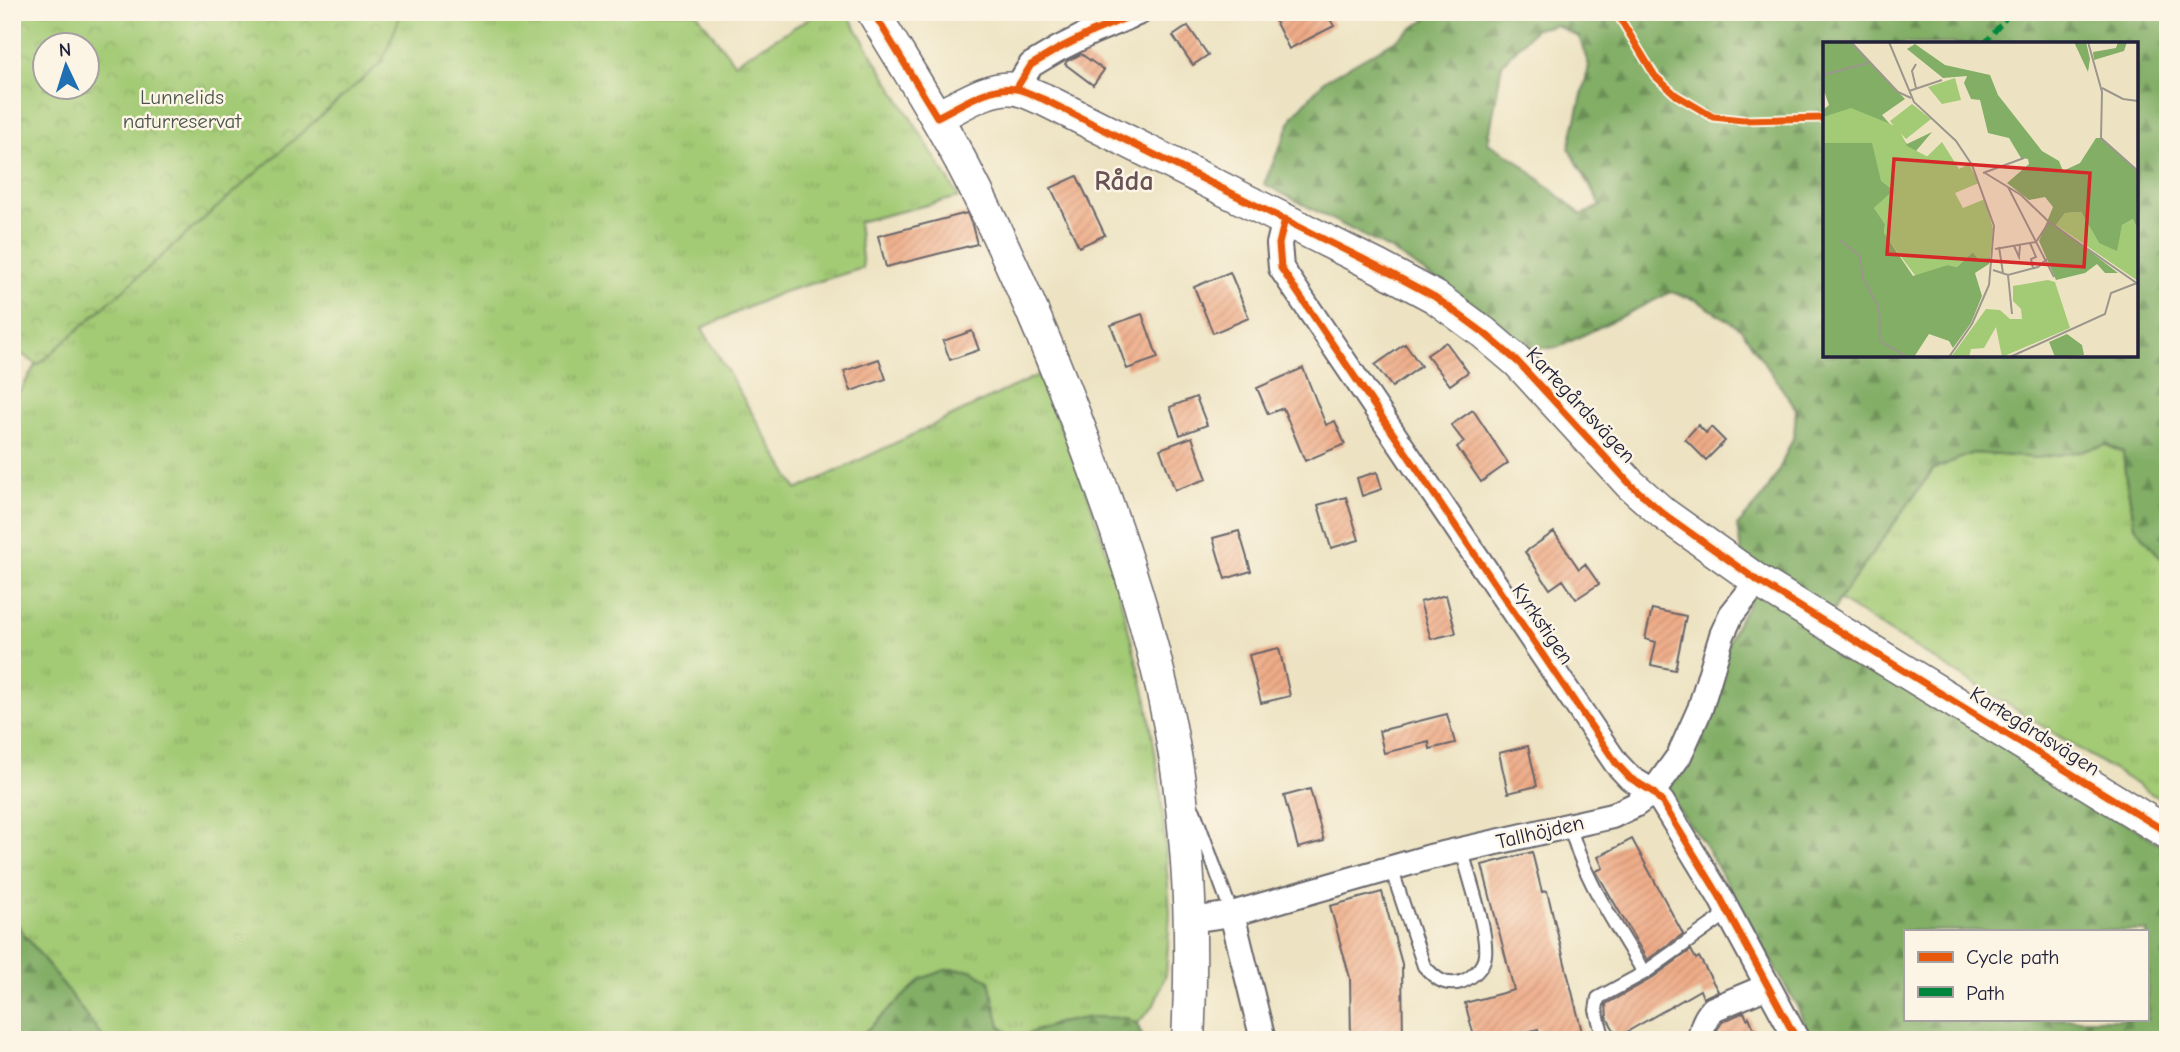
<svg xmlns="http://www.w3.org/2000/svg" width="2180" height="1052" font-family="'Comic Neue',sans-serif">
  <defs>
    <pattern id="grass-tufts" width="24" height="20" patternUnits="userSpaceOnUse" patternTransform="scale(1.75)"><rect width="24" height="20" fill="#a3ca75"/><path d="M3 7l-1-3M5 7V3M7 7l1-3M15 17l-1-3M17 17v-4M19 17l1-3" fill="none" stroke="#8cad66"/></pattern>
    <pattern id="forest-firs" width="22" height="20" patternUnits="userSpaceOnUse" patternTransform="scale(1.75)"><rect width="22" height="20" fill="#82ae66"/><path d="M5 1l3.5 6h-7zM16 11l3.5 6h-7z" fill="#6a8d55"/></pattern>
    <pattern id="park-crowns" width="20" height="18" patternUnits="userSpaceOnUse" patternTransform="scale(1.75)"><rect width="20" height="18" fill="#a3ca75"/><path d="M2 6a3 3 0 1 1 6 0M12 15a3 3 0 1 1 6 0" fill="none" stroke="#8cad66"/></pattern>
    <pattern id="building-hatch" width="6" height="6" patternUnits="userSpaceOnUse" patternTransform="scale(1.75)"><rect width="6" height="6" fill="#eeab87"/><path d="M-1 1l2-2M0 6l6-6M5 7l2-2" fill="none" stroke="#cc9375"/></pattern>
  </defs>
  <rect width="100%" height="100%" fill="#fcf5e5"/>
  <filter id="ink" filterUnits="userSpaceOnUse"><feTurbulence type="fractalNoise" baseFrequency=".0143" numOctaves="2"/><feDisplacementMap in="SourceGraphic" scale="14" xChannelSelector="R" yChannelSelector="G"/><feConvolveMatrix kernelMatrix="1 2 1 2 8 2 1 2 1" color-interpolation-filters="sRGB"/></filter>
  <filter id="wash" filterUnits="userSpaceOnUse"><feTurbulence type="fractalNoise" baseFrequency=".00686" numOctaves="4" result="noise"/><feDisplacementMap in="SourceGraphic" scale="28" xChannelSelector="R" yChannelSelector="G"/><feGaussianBlur stdDeviation="1.57" result="paint"/><feColorMatrix in="noise" values="0 0 0 0 0 0 0 0 0 0 0 0 0 0 0 0 0 1.4 0 .05"/><feComposite in="paint" operator="in"/></filter>
  <g filter="url(#wash)">
    <rect width="100%" height="100%" fill="#ede3c3"/>
    <!-- grass -->
    <path fill="url(#grass-tufts)" stroke="#627658" stroke-width="2" d="M395,12H696L734,63L820,12H846L959,197L858,222L863,268L780,293L702,328L797,490L1038,375L1076,459L1114,574L1147,701L1161,791L1170,912L1166,974L1154,1005L1137,1024L1127,1018L1058,1023L1025,1035L1012,1036L1000,1026L989,981L923,978L856,1040H105L12,918V399L17,396L44,351Z
      M2106,445L2123,452L2125,473L2135,526L2168,567V804L1839,600L1934,469L1973,453L2037,458L2082,451Z"/>
    <!-- forest -->
    <path fill="url(#forest-firs)" stroke="#526850" stroke-width="2" fill-rule="evenodd" d="M1436,12H2168V567L2135,526L2125,473L2123,452L2106,445L2082,451L2037,458L1973,453L1933,469L1839,600L1823,631L2168,849V1040H1811L1798,1008L1703,842L1663,789L1736,625L1749,603L1737,526L1762,498L1777,474L1794,436L1796,409L1741,329L1696,300L1671,292L1557,348H1530L1479,308L1389,249L1264,184L1293,116L1325,80L1396,40ZM1556,25L1579,37L1589,66L1569,148L1601,206L1582,215L1515,159L1488,143L1502,64L1535,29ZM1825,44H2136V355H1825ZM1905,931H2147V1019H1905Z
      M12,918L105,1040H12Z
      M948,969L972,970L989,981L1000,1026L1012,1036L1025,1035L1058,1023L1091,1017L1127,1018L1137,1024L1144,1040H856L923,978Z"/>
    <!-- park -->
    <path fill="url(#park-crowns)" stroke="#627658" stroke-width="2" fill-rule="evenodd" d="M12,12H402L382,62L38,365L12,348ZM46,46H88V88H46Z"/>
    <g id="blocks">
      <!-- building -->
      <path fill="url(#building-hatch)" d="M1292,12H1326L1334,26L1289,49L1275,21Z
        M1188,26L1208,55L1193,65L1173,36Z
        M1081,54L1104,70L1093,85L1065,64L1067,61Z
        M1077,176L1105,235L1079,247L1051,188Z
        M967,213L972,225L977,244L886,267L878,236Z
        M1230,272L1249,318L1213,333L1194,287Z
        M1142,314L1158,358L1127,369L1111,325Z
        M972,331L979,350L950,360L943,341Z
        M1446,342L1468,372L1450,385L1427,355Z
        M1405,344L1421,366L1392,387L1375,365Z
        M879,359L886,379L851,391L844,371Z
        M1303,368L1326,425L1335,421L1345,444L1305,461L1283,408L1268,414L1257,388Z
        M1196,397L1207,425L1180,435L1170,407Z
        M1473,410L1508,463L1481,482L1457,447L1464,442L1451,425Z
        M1698,425L1706,433L1711,427L1725,441L1706,460L1685,439Z
        M1192,437L1207,479L1175,490L1160,449Z
        M1377,472L1382,489L1362,496L1357,478Z
        M1346,497L1359,540L1331,548L1318,505Z
        M1239,531L1251,571L1225,579L1213,538Z
        M1554,532L1579,569L1585,564L1599,584L1576,599L1563,580L1550,589L1525,552Z
        M1446,595L1456,633L1431,639L1420,602Z
        M1652,609L1686,616L1675,670L1651,665L1656,642L1645,639Z
        M1279,648L1290,696L1261,703L1249,655Z
        M1447,714L1455,743L1430,749L1429,742L1384,753L1379,731Z
        M1528,746L1537,786L1508,793L1499,753Z
        M1310,789L1324,841L1298,848L1284,796Z
        M1632,839L1683,934L1647,960L1596,871L1603,868L1598,857Z
        M1532,852L1542,892L1547,891L1584,1040H1541L1538,1029L1496,1040H1475L1465,1003L1514,990L1482,865Z
        M1382,892L1402,964L1403,1040H1351L1350,978L1330,906Z
        M1691,950L1696,959L1699,957L1718,991L1703,998L1700,990L1618,1037L1607,1018L1606,1004L1649,980Z
        M1744,1012L1747,1019L1749,1017L1759,1040H1722L1717,1030L1722,1022Z"/>
    </g>
  </g>
  <g filter="url(#ink)">
    <use href="#blocks" fill-opacity="0" stroke="#69666b" stroke-width="2"/>
    <g fill="none" stroke-linecap="round" stroke-linejoin="round">
      <!-- service casing -->
      <g stroke="#69666b" stroke-width="16">
        <path id="service" d="M1194,811L1232,914
          M1570,825C1581,876 1619,929 1644,973L1598,998L1596,1010L1604,1040
          M1391,868L1424,966C1434,977 1444,987 1461,982C1472,978 1484,967 1485,955C1488,931 1468,876 1462,850
          M1644,973L1728,913"/>
      </g>
      <!-- minor casing -->
      <g stroke="#69666b" stroke-width="28">
        <path id="minor" d="M1016,89L1031,65L1058,49L1092,32L1140,12
          M1285,219L1279,244L1281,268L1616,763L1630,778L1653,792L1662,802L1720,897L1797,1040
          M1232,914L1263,1040
          M1191,920L1232,914L1430,857L1612,816L1635,805L1653,792L1679,756L1700,709L1722,635L1731,615L1758,581
          M1700,1040C1702,1027 1704,1019 1713,1009L1768,986"/>
      </g>
      <!-- tertiary casing -->
      <g stroke="#69666b" stroke-width="35">
        <path id="tertiary" d="M873,12C904,64 937,115 965,169C1016,267 1061,376 1099,481C1132,572 1161,665 1176,761C1190,854 1193,946 1188,1040
          M937,117C960,106 989,85 1016,89C1025,90 1034,96 1043,99L1379,267L1435,297L1484,333L1518,362L1630,484L1664,514L1758,581L2168,833"/>
      </g>
      <!-- service -->
      <use href="#service" stroke="#fff" stroke-width="12"/>
      <!-- minor -->
      <use href="#minor" stroke="#fff" stroke-width="24"/>
      <!-- tertiary -->
      <use href="#tertiary" stroke="#fff" stroke-width="32"/>
      <!-- quiet -->
      <path stroke="#00873e" stroke-width="5" stroke-dasharray="10 5" stroke-linecap="butt" d="M1984,44L2011,12"/>
      <!-- cycleway casing -->
      <g stroke="#fcf5e5" stroke-width="11">
        <path id="cycleway" d="M873,12L937,117C960,106 989,85 1016,89C1025,90 1034,96 1043,99L1379,267L1435,297L1484,333L1518,362L1630,484L1664,514L1758,581L2168,833
          M1616,12L1655,76L1676,95L1713,117L1743,120L1825,118
          M1016,89L1031,65L1058,49L1092,32L1140,12
          M1285,219L1279,244L1281,268L1616,763L1630,778L1653,792L1662,802L1720,897L1797,1040"/>
      </g>
      <!-- cycleway -->
      <use href="#cycleway" stroke="#e8590c" stroke-width="7"/>
    </g>
  </g>
  <g text-anchor="middle" stroke-width="5" stroke-linejoin="round" paint-order="stroke">
    <!-- park labels -->
    <g font-size="21" fill="#49544c" stroke="#fcf5e5">
      <text x="182" y="104">Lunnelids<tspan x="182" dy="24">naturreservat</tspan></text>
    </g>
    <!-- street labels -->
    <g font-size="21" fill="#22223b" stroke="#fcf5e5">
      <text transform="translate(1581 405) rotate(47)" y="7">Kartegårdsvägen</text>
      <text transform="translate(1543 624) rotate(56)" y="7">Kyrkstigen</text>
      <text transform="translate(2035 731) rotate(32)" y="7">Kartegårdsvägen</text>
      <text transform="translate(1540 832) rotate(-13)" y="7">Tallhöjden</text>
    </g>
    <!-- district labels -->
    <g font-size="28" font-weight="bold" fill="#695256" stroke="#fcf5e5">
      <text x="1124" y="190">Råda</text>
    </g>
  </g>
  <!-- overview -->
  <g transform="translate(1823 42)">
    <rect width="315" height="315" fill="#ede3c3"/>
    <path d="M119,100L136,127L146,122L156,141L132,151L140,166L162,157L170,187L167,216L155,217L150,210L134,225L125,223L94,236L61,192L62,182L51,166ZM258,170L276,201L295,199L299,183L310,177L315,188V239L233,183L242,171ZM225,238L232,240L247,286L179,315L173,285L161,306L148,307L146,315H128L163,267L177,268L187,277H199L198,267L190,259V244Z" fill="#a3ca75"/>
    <path d="M0,0H27L82,57L59,73L84,102L109,90L93,109L105,116L51,166L62,182L61,191L90,234L125,223L134,225L150,210L155,217L167,216L166,222L152,231L159,254L148,281L130,306L126,299L106,292L91,315H0V68L6,63L0,46ZM251,0H263L267,17L265,30ZM295,0H304L301,9L271,18L270,10L293,6ZM92,2L122,23L167,33L175,53L219,109L236,119L240,129L257,121L273,96H279L315,130V188L310,177L299,183L294,209L276,201L258,170L242,171L233,183L295,231H282L274,222L262,231L233,238L216,199L230,165L222,155L206,158L184,141L206,122L205,117L198,116L186,96L165,91L157,58L148,57L141,41L144,34L120,36L84,7ZM244,292L259,303L261,313L232,315L226,300Z" fill="#82ae66"/>
    <path d="M132,36L138,58L119,62L105,45ZM89,62L108,77L83,97L67,79Z" fill="#a3ca75"/>
    <path d="M28,66L75,85L84,104L109,117L105,125L72,150L58,139L49,101H0V75Z" fill="#a3ca75"/>
    <path fill="none" stroke="#9c968d" stroke-width="2" d="M28,0L75,50L88,56M66,0L91,60L133,99L149,123L171,184L166,243L149,282L126,315M265,0L279,50L278,96L315,129M93,22L89,29L93,46M0,33L45,21M279,46L300,57L315,59M86,49L119,38M160,131L201,116M162,131L198,153L226,180L315,242M185,145L231,235M17,198L37,214L40,236L56,266L57,299L84,315M207,201L213,215L208,217L210,226M191,204L196,215L197,203M176,205L180,231M172,207L213,200L226,180M170,228L185,233L215,225L224,217M185,233L189,272M187,315L282,272L288,251L314,241"/>
    <path fill="#d62828" fill-opacity="0.15" stroke="#d62828" stroke-width="3.5" d="M71,117L267,131L261,225L64,212Z"/>
    <rect width="315" height="315" fill="none" stroke="#22223b" stroke-width="3.5"/>
  </g>
  <!-- margin -->
  <rect width="2180" height="1052" fill="none" stroke="#fcf5e5" stroke-width="42"/>
  <!-- legend -->
  <rect x="1904" y="930" width="245" height="91" fill="#fcf5e5" stroke="#a5a1a1" stroke-width="2"/>
  <rect x="1918" y="952" width="35" height="10" fill="#e8590c" stroke="#a5a1a1" stroke-width="2"/>
  <text x="1966" y="964" font-size="21" fill="#22223b">Cycle path</text>
  <rect x="1918" y="987" width="35" height="10" fill="#00873e" stroke="#a5a1a1" stroke-width="2"/>
  <text x="1966" y="1000" font-size="21" fill="#22223b">Path</text>
  <!-- north arrow -->
  <g transform="translate(66 66) rotate(356)"><circle r="33" fill="#fcf5e5" stroke="#a5a1a1" stroke-width="2"/>
  <path d="M0-5L12 26L0 18L-12 26Z" fill="#1f6fb2"/>
  <text y="-10" font-size="19" font-weight="bold" text-anchor="middle" fill="#22223b">N</text>
  </g>
</svg>
